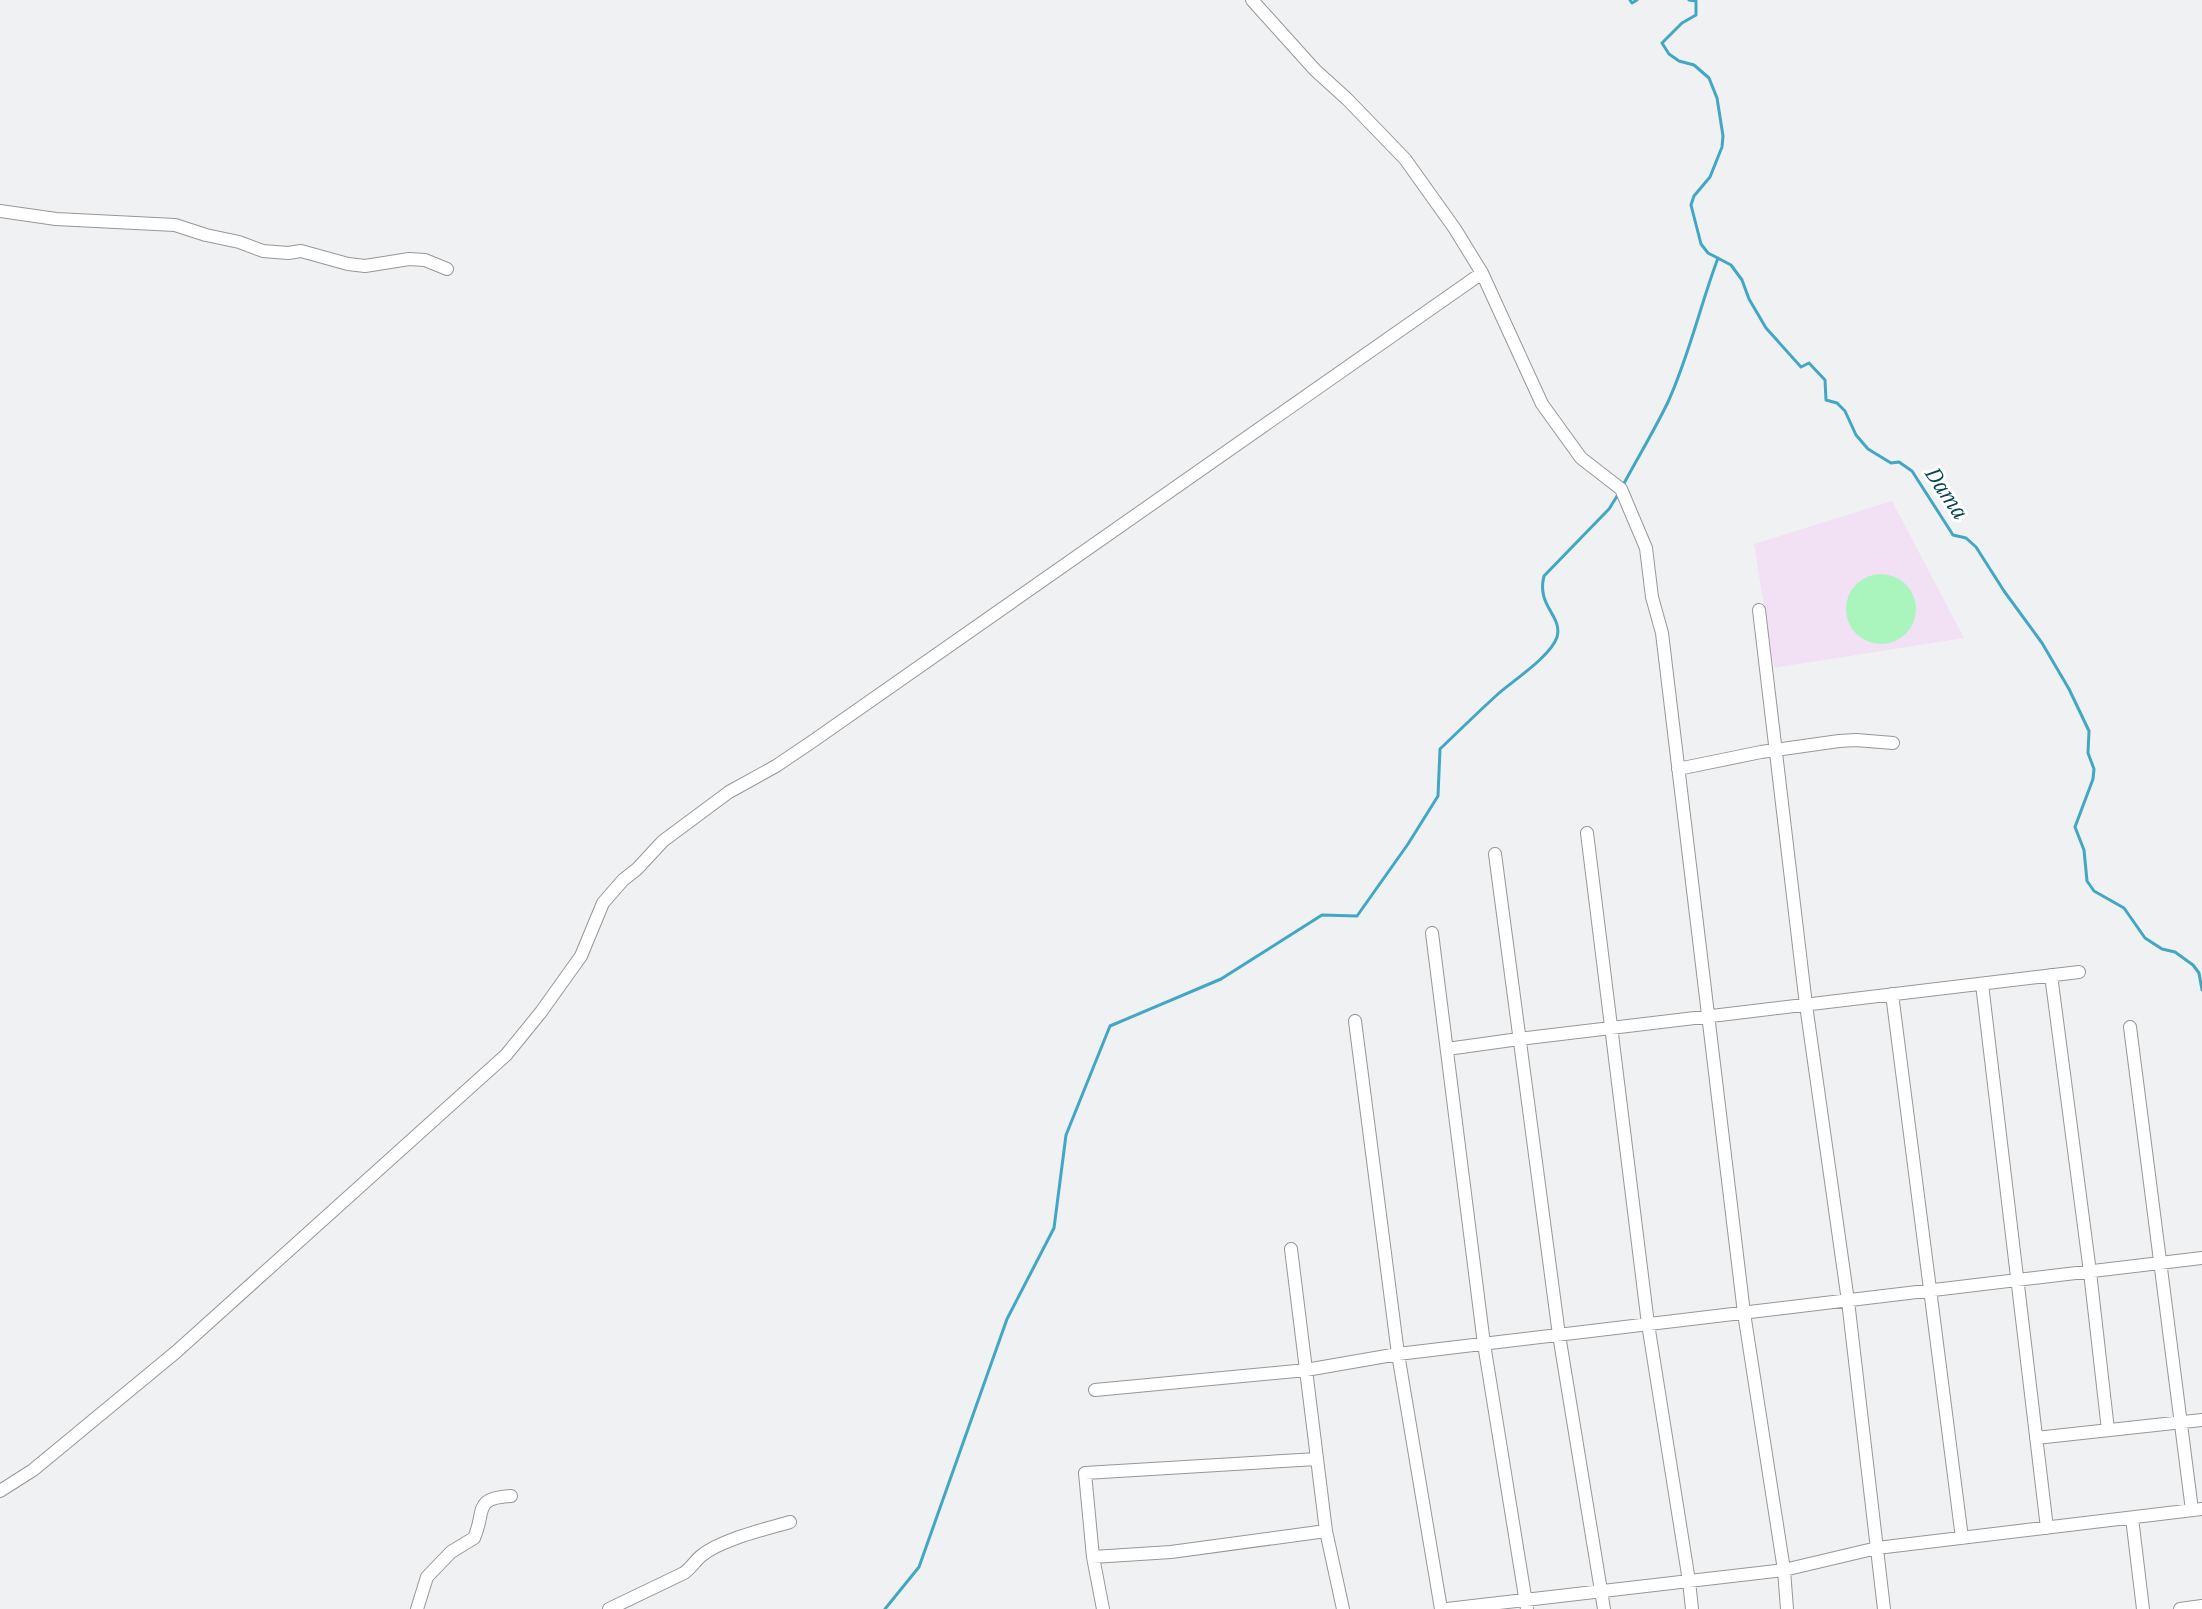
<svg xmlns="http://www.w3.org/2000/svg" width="2202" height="1609" font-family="'IBM Plex Serif',serif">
  <rect width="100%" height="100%" fill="#f0f1f3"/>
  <!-- education -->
  <path fill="#f2e1f4" d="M1892,501L1964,638L1774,668L1754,544Z"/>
  <!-- green -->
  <path fill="#aaf5be" d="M1846 609a35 35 0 1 1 70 0a35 35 0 1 1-70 0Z"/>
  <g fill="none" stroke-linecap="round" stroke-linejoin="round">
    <!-- stream -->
    <path stroke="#41a7c4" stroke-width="3" d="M1630,0L1632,3L1637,0
      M1689,0L1696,1V15L1682,23L1662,43L1669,54L1679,61L1694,65L1709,78L1717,98L1723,136L1722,147L1710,177L1694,196L1691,205L1701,244L1708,253L1731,265L1742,280L1749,299L1766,328L1801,367L1809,363L1825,380L1826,400L1837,403L1845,411L1856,435L1868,449L1891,463L1899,462L1912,471L1953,535L1966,538L1976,547L2004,591L2042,643L2069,689L2089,731L2088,753L2094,769L2093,779L2075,827L2084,850L2087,881L2094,891L2124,908L2145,938L2162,949L2175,952L2193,965L2199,973L2202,990
      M1622,487C1637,459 1654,431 1668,402C1689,356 1700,306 1718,258
      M885,1609L919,1567L1007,1319L1054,1228L1066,1135L1110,1026L1221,979L1322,915L1357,916L1408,844L1438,796L1440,749C1459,731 1478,712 1498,694C1514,680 1551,656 1557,637C1563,616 1536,606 1544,576L1609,509L1619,493"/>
    <!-- minor casing -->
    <g stroke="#969799" stroke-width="14">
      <path id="minor" d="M1252,0L1315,70L1347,99L1405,159L1455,229L1482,273L1542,404L1581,458L1621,489L1646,548L1652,597L1662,633L1744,1313L1784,1570L1787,1609
        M0,211L56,219L175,225L206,235L239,242L263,251L288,253L301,251L348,264L365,266L409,259L425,260L447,269
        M1759,610L1806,1005L1848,1301L1884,1609
        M1678,769L1761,752L1839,741L1856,740L1893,743
        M1587,833L1648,1324L1689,1581L1692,1609
        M1495,854L1559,1335L1604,1609
        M1432,933L1484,1344L1527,1609
        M2051,975L2090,1272L2108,1430
        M1982,984L2047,1528
        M1892,994L1962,1538
        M1355,1021L1398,1354L1441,1609
        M2130,1027L2192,1510
        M1447,1049L1519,1039L2079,972
        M1291,1249L1326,1531L1343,1609
        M1095,1390L1306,1370L1398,1354L2202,1258
        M2036,1438L2202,1420
        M0,1491L33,1470L176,1352L506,1055L541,1012L581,956L603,903L623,880L637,869L663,841L729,792L776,766L813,741L1482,273
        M2132,1518L2143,1609
        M1093,1557L1171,1552L1326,1531
        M417,1609L427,1577L451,1552L474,1538C486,1512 472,1498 511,1496
        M609,1609L684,1573C691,1568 695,1561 701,1556C719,1540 766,1529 790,1522
        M1103,1609L1093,1557L1085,1473L1317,1459
        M1447,1609L1784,1570L1877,1548L2202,1509
        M2180,1609L2202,1606"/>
    </g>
    <!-- minor -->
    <use href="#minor" stroke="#fff" stroke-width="12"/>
  </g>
  <g text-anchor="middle" stroke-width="6" stroke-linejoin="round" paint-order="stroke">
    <!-- water labels -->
    <g font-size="22" font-style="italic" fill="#064554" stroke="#fff">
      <text transform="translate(1947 493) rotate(56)" y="8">Dama</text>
    </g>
  </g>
</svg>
